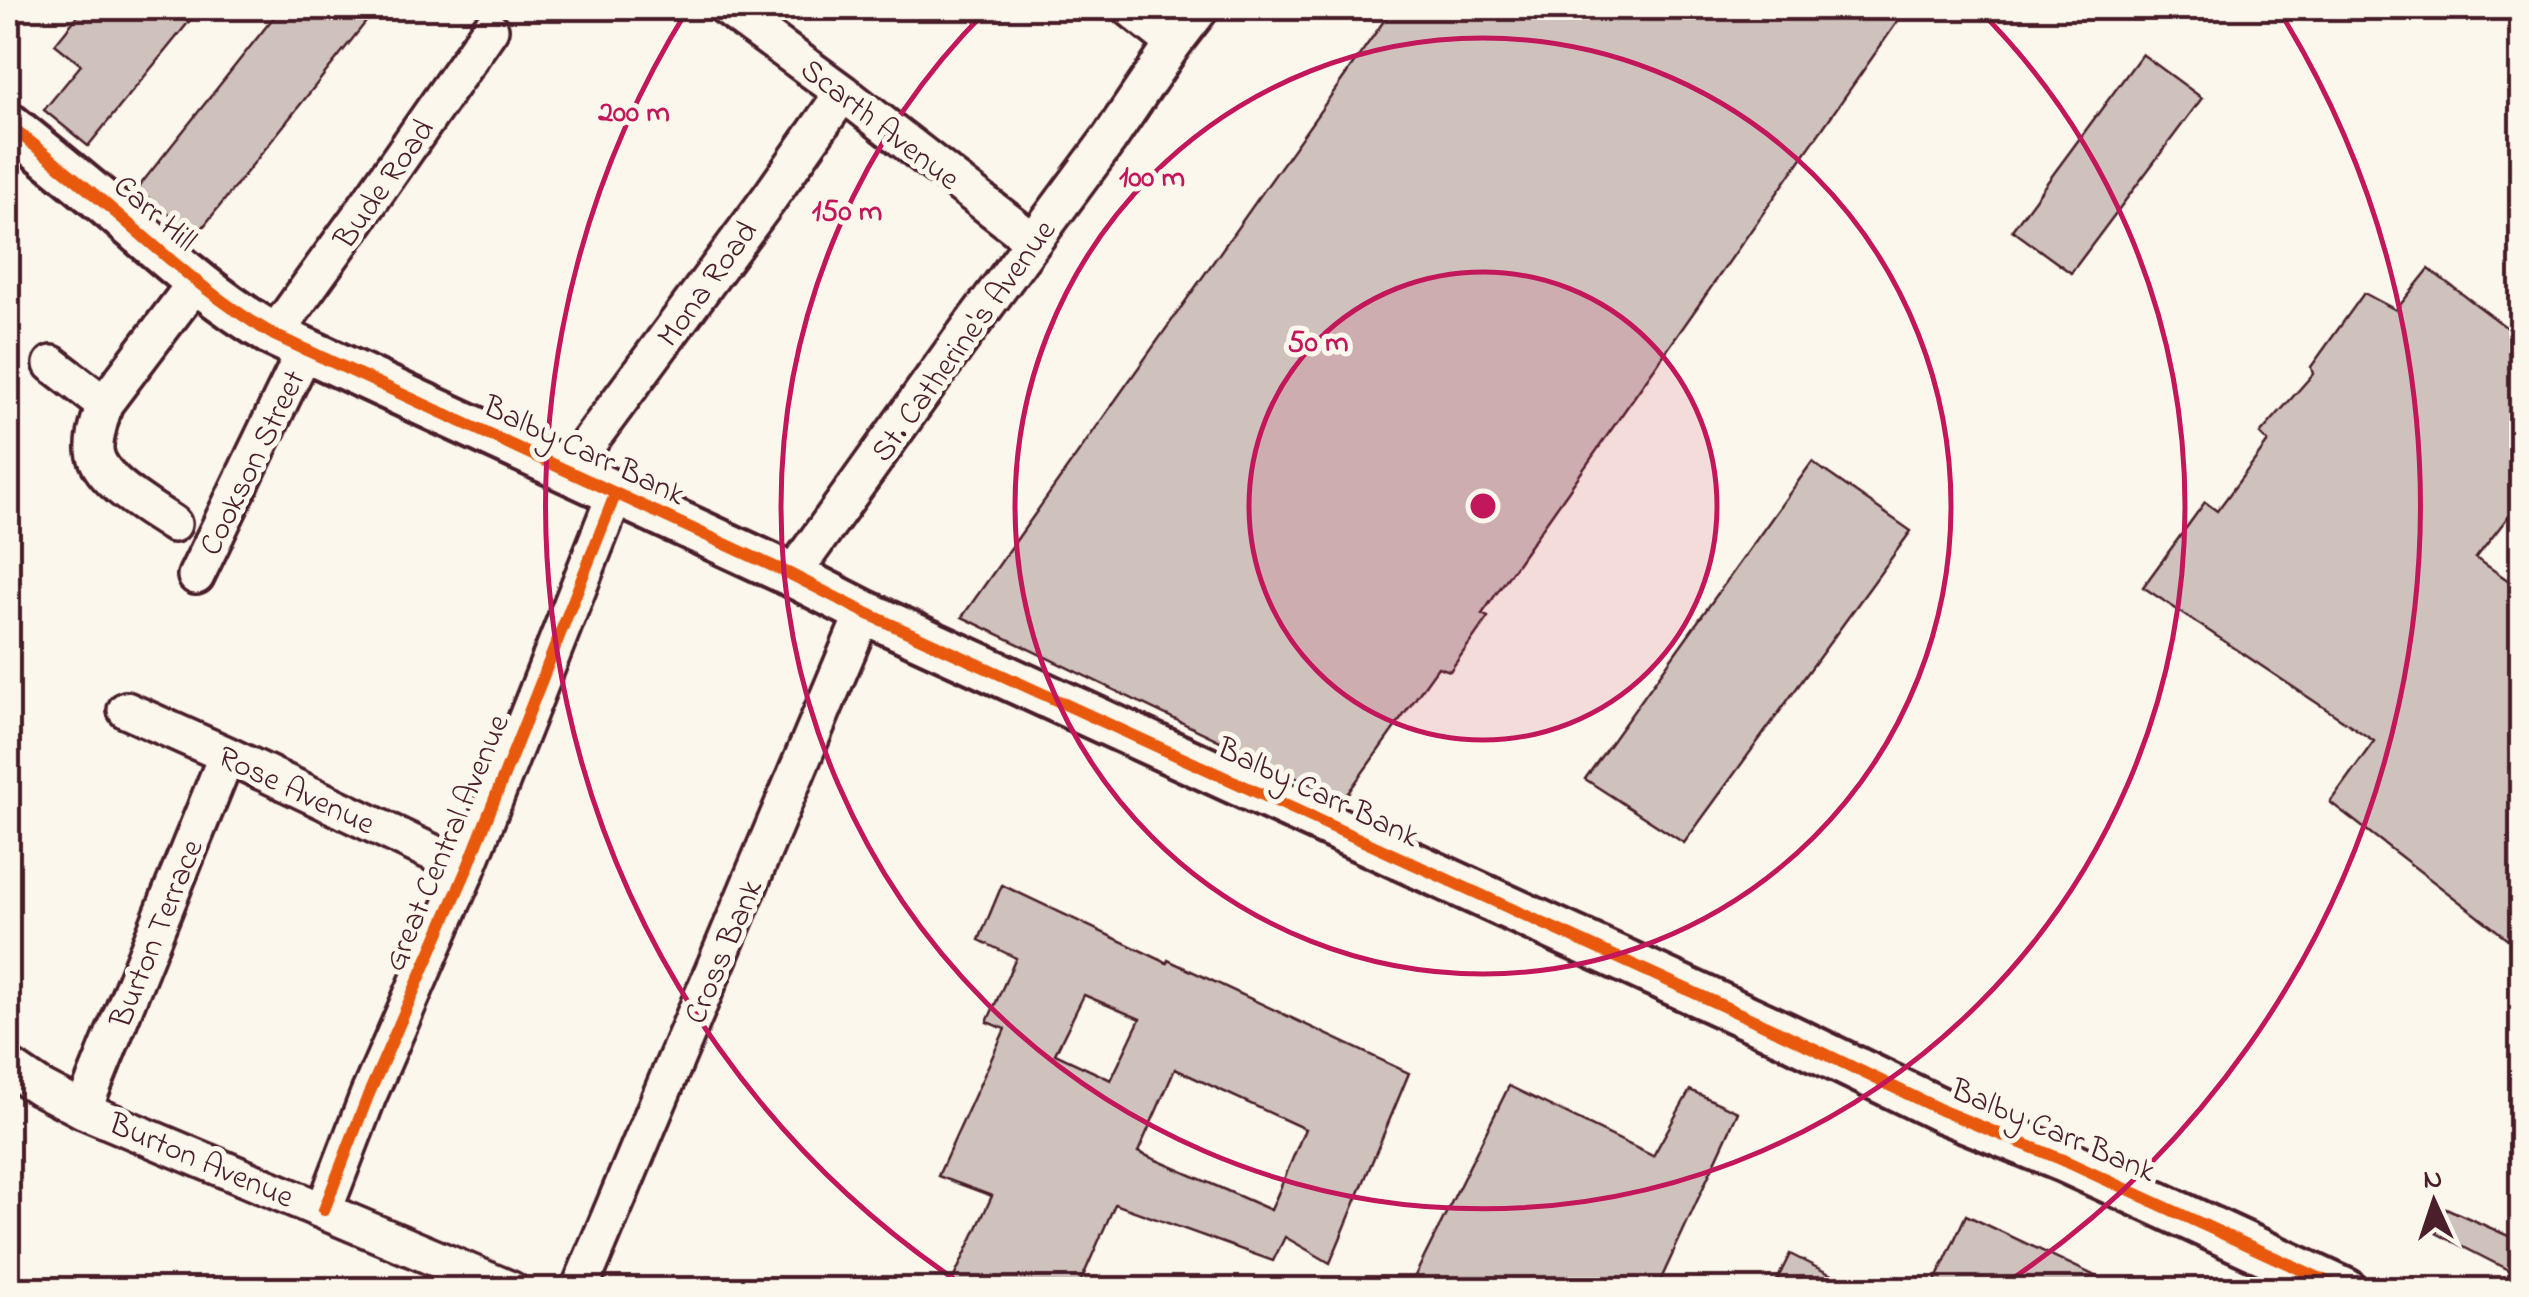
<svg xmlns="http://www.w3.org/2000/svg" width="2529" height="1297" font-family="'Indie Flower',sans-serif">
  <rect width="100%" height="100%" fill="#fbf7ec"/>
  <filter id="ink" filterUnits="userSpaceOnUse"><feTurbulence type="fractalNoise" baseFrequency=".01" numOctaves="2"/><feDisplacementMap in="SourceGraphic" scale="20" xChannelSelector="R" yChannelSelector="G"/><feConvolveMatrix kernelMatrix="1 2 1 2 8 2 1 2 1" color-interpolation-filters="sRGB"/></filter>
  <g filter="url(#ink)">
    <!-- building -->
    <path fill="#cfc2bc" stroke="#4a1f2b" stroke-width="2.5" fill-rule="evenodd" d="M84,8H200L88,146L44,110L81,65L55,44Z
      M281,8H377L196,236L137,189Z
      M1393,8H1907L1482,614L1488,617L1450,671L1438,667L1343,800L962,617Z
      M2142,54L2202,98L2071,273L2012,230Z
      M2429,269L2522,339V499L2476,558L2522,590V950L2330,802L2374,741L2143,587L2205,502L2217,511L2268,442L2260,434L2313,374L2311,367L2364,293L2396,310Z
      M1812,462L1911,531L1684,843L1585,779Z
      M1002,885L1167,963L1168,960L1409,1073L1330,1263L1285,1237L1273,1261L1115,1204L1077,1290H948L992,1196L938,1176L1005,1029L987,1022L1016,958L979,940ZM1084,995L1140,1019L1111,1080L1055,1054ZM1175,1069L1305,1129L1271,1210L1138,1152Z
      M1509,1086L1653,1156L1690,1090L1738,1112L1656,1290H1408Z
      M2446,1208L2522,1242V1277L2436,1233Z
      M1966,1215L2125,1290H1931Z
      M1790,1254L1861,1290H1772Z"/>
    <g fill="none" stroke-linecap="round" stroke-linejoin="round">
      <!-- minor casing -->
      <g stroke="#4a1f2b" stroke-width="42">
        <path id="minor" d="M727,8L843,93L1033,241
          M1130,8L1174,43
          M274,335L359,217L490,29
          M52,364L104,404C101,418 94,435 95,450C97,480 150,508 173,524
          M104,404L196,282
          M567,472L768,200L843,93
          M792,575L959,342L1109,139L1174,43L1201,8
          M196,576L306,348
          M126,710L227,755L467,869
          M8,1066L39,1087L83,1110L511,1290
          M83,1110L227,755
          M324,1210L368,1096L467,869L615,495
          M579,1290L864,612"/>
      </g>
      <!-- tertiary casing -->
      <g stroke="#4a1f2b" stroke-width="50">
        <path id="tertiary" d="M8,124C44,153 80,182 115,212C166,256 215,301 274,335L792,575L864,612L1784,1034L1943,1111L2063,1160L2345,1290"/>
      </g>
      <!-- minor -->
      <use href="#minor" stroke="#fbf7ec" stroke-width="35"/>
      <!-- tertiary -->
      <use href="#tertiary" stroke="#fbf7ec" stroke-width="42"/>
      <!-- cycleway casing -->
      <g stroke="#fbf7ec" stroke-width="19">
        <path id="cycleway" d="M8,124C44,153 80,182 115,212C166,256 215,301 274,335L792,575L864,612L1784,1034L1943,1111L2063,1160L2345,1290
          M324,1210L368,1096L467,869L615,495"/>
      </g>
      <!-- cycleway -->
      <use href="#cycleway" stroke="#e8590c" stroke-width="12"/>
    </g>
  </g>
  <!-- distance rings -->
  <circle cx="1483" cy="506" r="234" fill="#c2185b" fill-opacity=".12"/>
  <g fill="none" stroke="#c2185b" stroke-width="5">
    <circle cx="1483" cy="506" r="234"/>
    <circle cx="1483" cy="506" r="468"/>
    <path d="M1979 10A702 702 0 1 1 987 10"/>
    <path d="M966 1287A937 937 0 0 1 688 9M2278 9A937 937 0 0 1 2000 1287"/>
  </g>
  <g text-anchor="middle" stroke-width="10" stroke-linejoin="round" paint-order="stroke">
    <!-- street labels -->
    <g font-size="32" fill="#4a1f2b" stroke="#fbf7ec">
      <text transform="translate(881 123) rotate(38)" y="11">Scarth Avenue</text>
      <text transform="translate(383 183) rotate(-55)" y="11">Bude Road</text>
      <text transform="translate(156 212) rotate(41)" y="11">Carr Hill</text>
      <text transform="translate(706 283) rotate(-54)" y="11">Mona Road</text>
      <text transform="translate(962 340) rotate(-54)" y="11">St. Catherine's Avenue</text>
      <text transform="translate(585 449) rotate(25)" y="11">Balby Carr Bank</text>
      <text transform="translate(251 462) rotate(-64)" y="11">Cookson Street</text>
      <text transform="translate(297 789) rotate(25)" y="11">Rose Avenue</text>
      <text transform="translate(1319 791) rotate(25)" y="11">Balby Carr Bank</text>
      <text transform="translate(445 842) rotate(-67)" y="11">Great Central Avenue</text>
      <text transform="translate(155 933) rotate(-68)" y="11">Burton Terrace</text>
      <text transform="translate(722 951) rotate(-67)" y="11">Cross Bank</text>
      <text transform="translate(2054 1129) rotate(23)" y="11">Balby Carr Bank</text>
      <text transform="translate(202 1159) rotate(23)" y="11">Burton Avenue</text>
    </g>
  </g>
  <circle cx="1483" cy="506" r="15" fill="#c2185b" stroke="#fbf7ec" stroke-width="5"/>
  <g font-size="30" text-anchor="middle" font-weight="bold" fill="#c2185b" stroke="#fbf7ec" stroke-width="10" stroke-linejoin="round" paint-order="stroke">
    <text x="634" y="121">200 m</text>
    <text x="1152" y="186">100 m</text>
    <text x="847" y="220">150 m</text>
    <text x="1318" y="351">50 m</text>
  </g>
  <!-- margin -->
  <rect width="2529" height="1297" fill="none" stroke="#fbf7ec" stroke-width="40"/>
  <rect x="20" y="20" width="2489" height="1257" fill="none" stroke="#4a1f2b" stroke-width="4" filter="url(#ink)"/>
  <!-- north arrow -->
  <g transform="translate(2434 1202) rotate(357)" stroke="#fbf7ec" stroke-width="8" paint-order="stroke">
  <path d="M0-8L18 38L0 25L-18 38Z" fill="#4a1f2b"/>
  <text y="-15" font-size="28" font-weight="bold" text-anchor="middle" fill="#4a1f2b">N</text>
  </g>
</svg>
